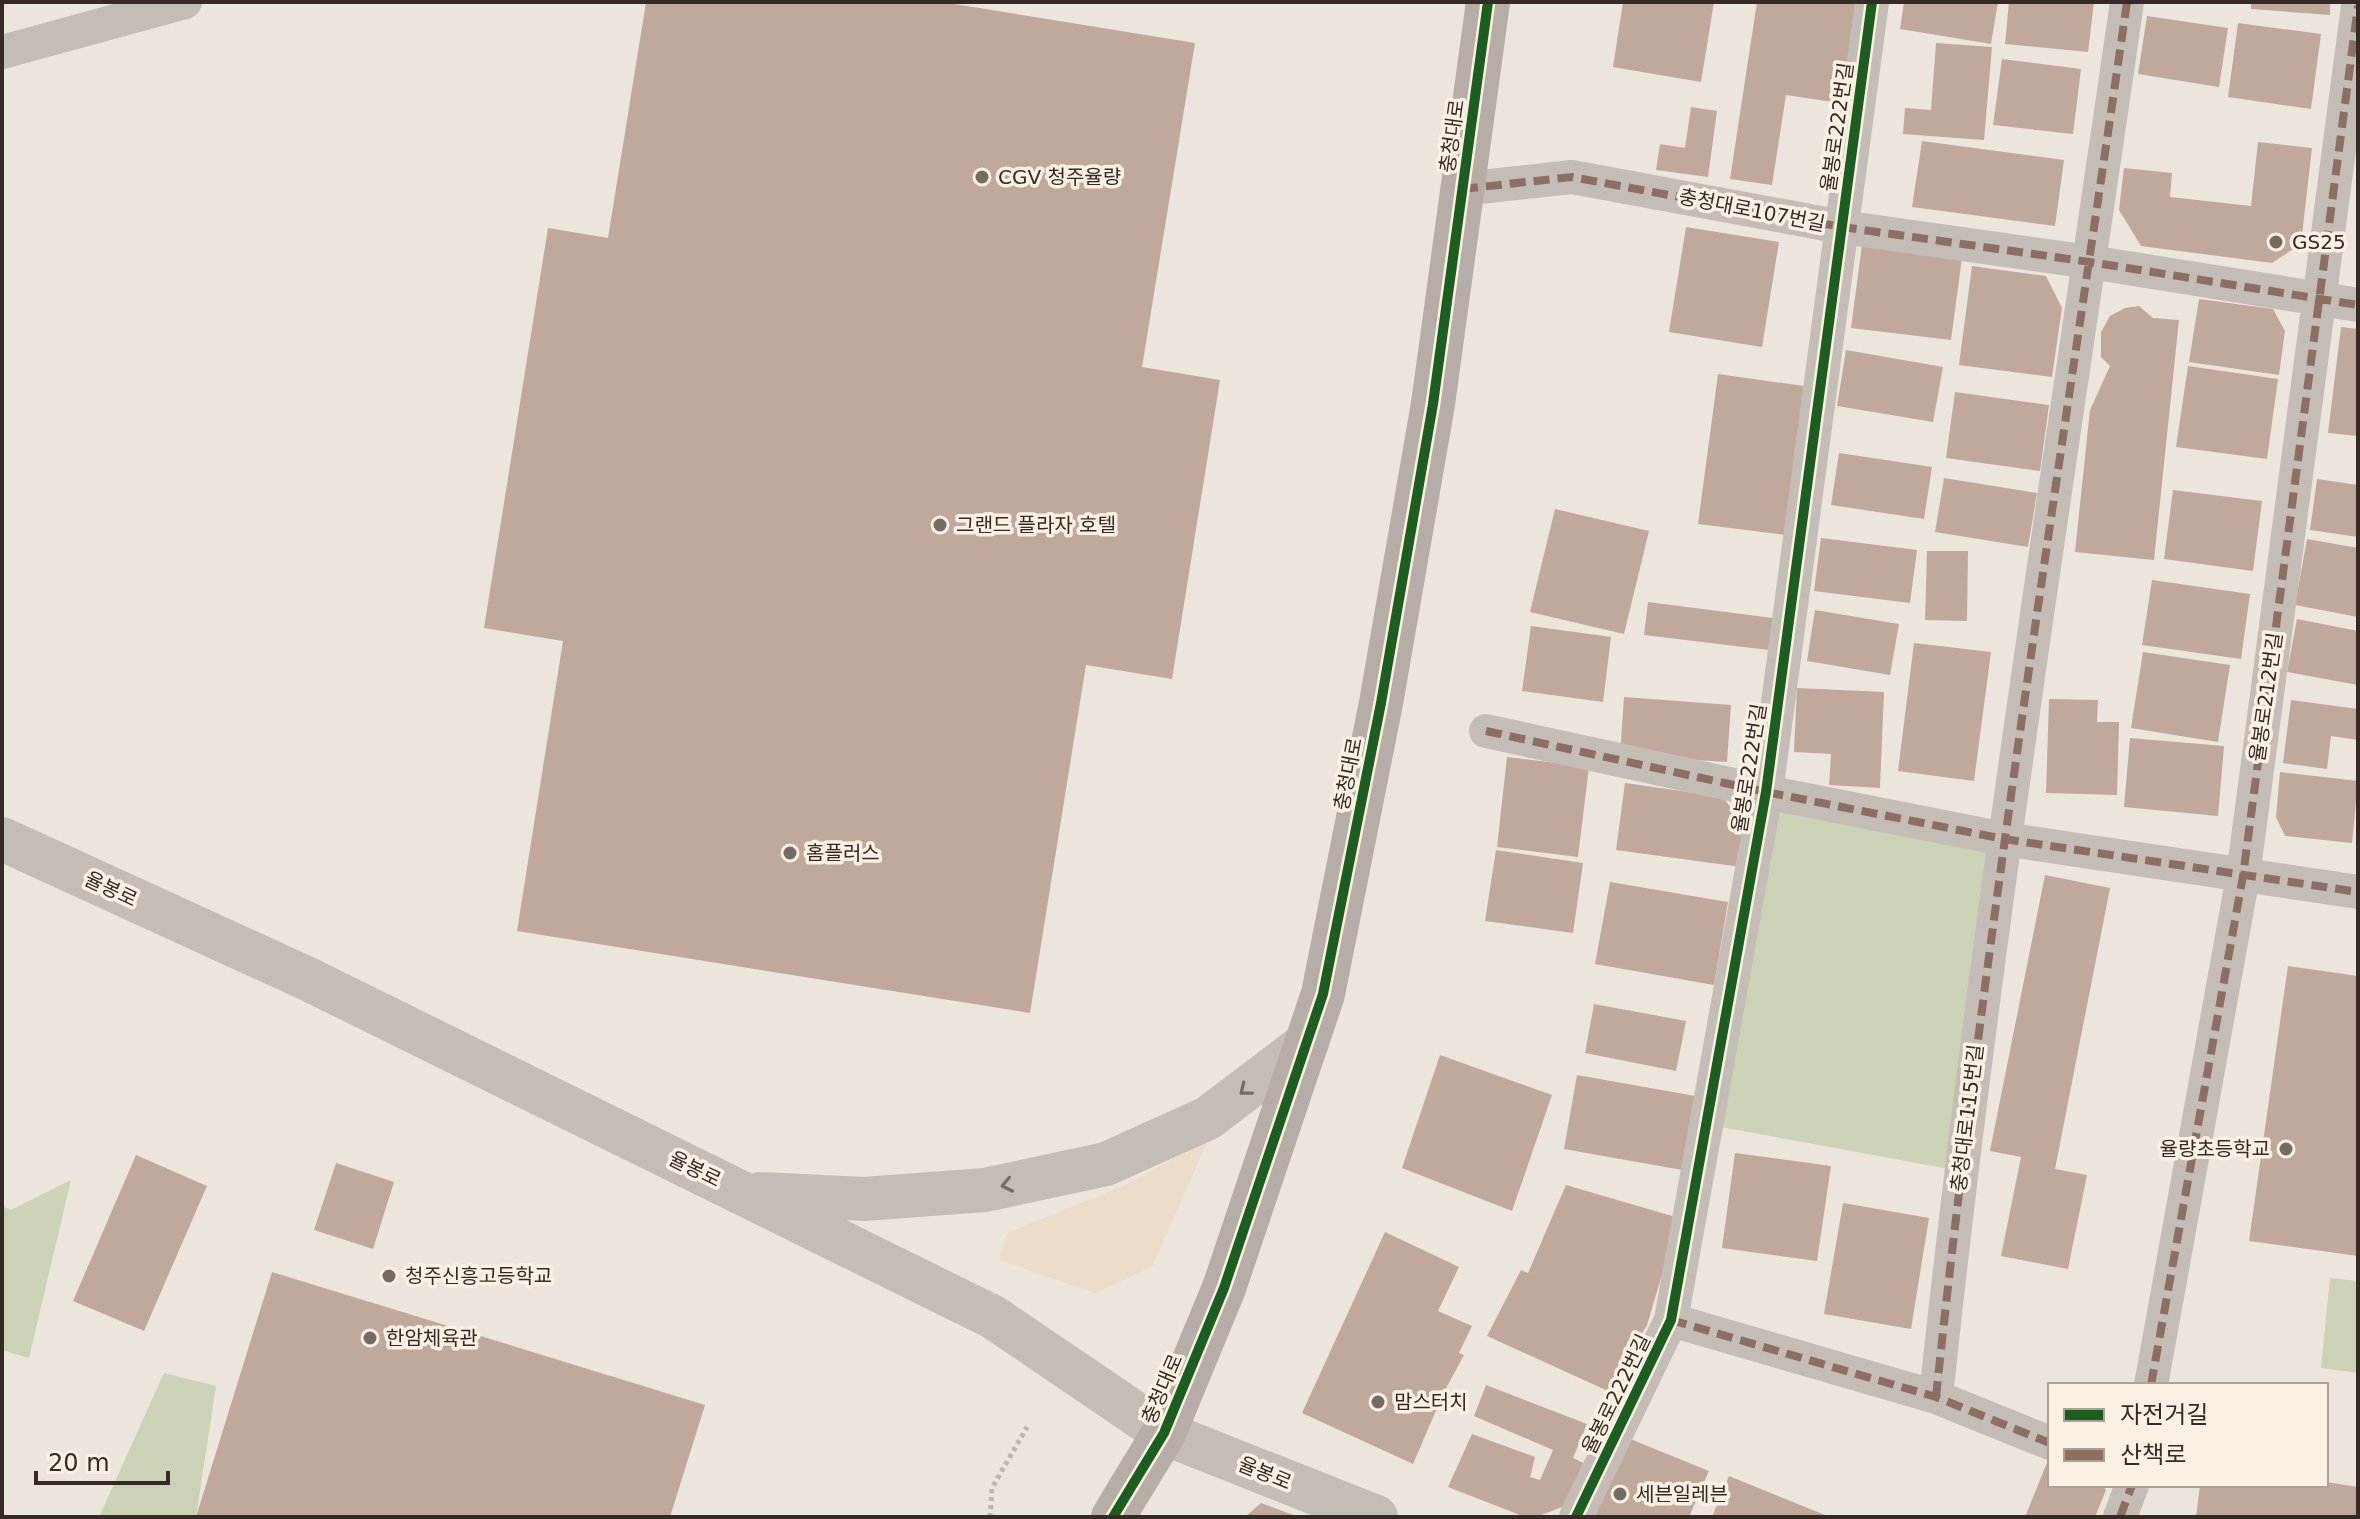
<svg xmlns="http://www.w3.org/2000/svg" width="2360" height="1519" font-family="'DejaVu Sans','Noto Sans KR',sans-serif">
  <rect width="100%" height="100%" fill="#ece5dc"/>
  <!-- green -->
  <path fill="#ccd2b6" d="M1766,792L2004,839L1960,1171L1705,1124Z
    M71,1180L29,1358L2,1350V1206L11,1210Z
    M2330,1278L2358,1281V1373L2321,1368Z
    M164,1373L216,1386L196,1517H99Z"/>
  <!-- plaza -->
  <path fill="#ebddca" d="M1208,1140L1152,1267L1095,1293L999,1260L1007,1233L1123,1186Z"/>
  <!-- building -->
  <path fill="#c1a89d" d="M646,2H942L1195,43L1142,367L1220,380L1172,679L1086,665L1030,1013L517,931L563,641L484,628L548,228L608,238Z
    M1623,2H1714L1701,82L1613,67Z
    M1757,2H1861L1846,104L1786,95L1772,185L1730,179Z
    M1904,2H1998L1991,44L1900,29Z
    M2009,2H2094L2088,52L2005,44Z
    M2251,2H2330V15L2251,9Z
    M2147,16L2228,28L2219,87L2138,74Z
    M2238,23L2321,34L2311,109L2228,97Z
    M1936,43L1992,47L1984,140L1903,134L1905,108L1931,110Z
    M2002,59L2081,69L2073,134L1993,125Z
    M1691,107L1717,111L1708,177L1656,170L1660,144L1685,148Z
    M1922,141L2064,160L2055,226L1912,207Z
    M2258,142L2312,148L2301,244L2272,263L2141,246L2119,210L2124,168L2172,173L2170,197L2251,206Z
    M1686,227L1779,242L1762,347L1669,332Z
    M1862,245L1962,258L1951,340L1851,328Z
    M1972,266L2046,276L2062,308L2052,377L1959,365Z
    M2199,299L2273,309L2285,331L2279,375L2189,362Z
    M2139,306L2153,318L2179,320L2154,560L2075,552L2090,410L2110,366L2101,357V332L2110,316L2125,308Z
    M2341,327L2358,329V436L2328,433Z
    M1846,350L1943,367L1933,422L1837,406Z
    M2188,366L2278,379L2267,459L2176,447Z
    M1718,374L1804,386L1785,535L1698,524Z
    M1955,392L2049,405L2040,471L1946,458Z
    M1839,453L1932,467L1924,519L1831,505Z
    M1944,478L2037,493L2028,547L1935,532Z
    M2317,479L2358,485V537L2310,530Z
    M2173,490L2262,501L2253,571L2164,559Z
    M1555,509L1649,531L1624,634L1530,612Z
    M1821,538L1917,550L1910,603L1814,591Z
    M2307,539L2358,548V617L2295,605Z
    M1927,551H1968L1967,621L1925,620Z
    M2152,580L2250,594L2241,659L2142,645Z
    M1648,602L1773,618L1769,650L1644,635Z
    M1815,610L1899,624L1890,675L1807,661Z
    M2297,619L2358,631V685L2287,672Z
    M1531,626L1611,637L1603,702L1522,691Z
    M1914,643L1991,652L1974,781L1898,771Z
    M2143,652L2230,665L2218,742L2131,728Z
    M1797,688L1884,692L1880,788L1829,785L1831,754L1794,752Z
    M1624,697L1731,705L1727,762L1620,755Z
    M2049,699L2098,700L2097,722H2119L2117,795L2046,793Z
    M2291,700L2358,709V740L2331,736L2327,769L2283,763Z
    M2130,738L2224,746L2218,816L2124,807Z
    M1507,757L1589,767L1578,857L1497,847Z
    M2280,772L2358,781L2352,843L2285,836L2276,817Z
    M1625,783L1723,797L1746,829L1741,867L1616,850Z
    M1496,850L1583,863L1573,933L1485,921Z
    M2045,875L2110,888L2055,1169L2087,1175L2068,1269L2001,1256L2021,1157L1990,1151Z
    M1610,882L1728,902L1714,985L1595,964Z
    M2288,966L2358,976V1256L2249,1241Z
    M1594,1004L1686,1021L1676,1071L1585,1053Z
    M1440,1055L1552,1095L1512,1211L1402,1168Z
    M1577,1075L1701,1097L1688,1171L1564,1149Z
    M1735,1153L1831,1166L1817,1261L1722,1248Z
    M136,1155L207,1186L144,1331L73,1301Z
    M336,1163L394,1182L373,1249L314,1230Z
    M1566,1185L1679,1218L1647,1325L1608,1391L1487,1336L1521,1270L1528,1273Z
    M1843,1203L1929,1218L1911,1329L1824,1314Z
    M1385,1232L1459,1267L1438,1311L1472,1326L1459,1353L1464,1355L1444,1392L1413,1464L1302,1413Z
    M272,1272L705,1405L670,1517H196Z
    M1486,1385L1587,1424L1573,1458L1596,1469L1583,1499L1536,1517H1525L1448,1487L1472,1434L1535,1457L1530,1477L1540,1480L1553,1450L1474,1416Z
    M1618,1434L1709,1471L1689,1517H1589Z
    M2050,1455V1485H2102L2106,1490L2095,1517H2025Z
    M1729,1476L1830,1517H1712Z
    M2326,1482L2358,1487V1517H2196L2200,1485H2326Z
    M1261,1503L1299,1517H1245Z"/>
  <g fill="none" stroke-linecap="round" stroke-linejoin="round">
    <!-- path -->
    <path stroke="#bdb5ae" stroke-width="5" stroke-dasharray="4 4" stroke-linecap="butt" d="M990,1517L992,1488L1027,1427"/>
    <!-- minor -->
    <path stroke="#c4bdb6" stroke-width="34" d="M2,52L185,2
      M1462,189L1572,177L1842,227L2090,262L2358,305
      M1486,731L1766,792L2004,839L2358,892
      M1671,1320L1936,1397L2050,1443
      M2151,1385L2243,876L2358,6
      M1936,1397C1985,930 2060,467 2127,2
      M1576,1517L1671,1320L1766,792L1872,2
      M2120,1517L2132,1485"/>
    <!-- tertiary -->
    <path stroke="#c4bdb6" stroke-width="44" d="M2,839L308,979L993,1317L1164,1433L1376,1517
      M760,1194L864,1199L985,1190L1106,1164L1208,1118L1307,1043"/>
    <!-- secondary -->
    <path stroke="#b5ada6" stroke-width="44" d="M1113,1517L1164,1433L1224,1288L1323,994L1381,703L1433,404L1488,2"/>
    <!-- quiet -->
    <path stroke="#8d6e63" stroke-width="8" stroke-dasharray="16 8" stroke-linecap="butt" d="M1462,189L1572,177L1842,227L2090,262L2358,305
      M1486,731L1766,792L2004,839L2358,892
      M1671,1320L1936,1397L2050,1443
      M2151,1385L2243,876L2358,6
      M1936,1397C1985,930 2060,467 2127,2
      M2120,1517L2132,1485"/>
    <!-- cycleway casing -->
    <g stroke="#faf0e3" stroke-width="15">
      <path id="cycleway" d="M1113,1517L1164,1433L1224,1288L1323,994L1381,703L1433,404L1488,2
        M1576,1517L1671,1320L1766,792L1872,2"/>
    </g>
    <!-- cycleway -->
    <use href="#cycleway" stroke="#1b5e20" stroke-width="10"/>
  </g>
  <!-- one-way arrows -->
  <defs><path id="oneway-chevron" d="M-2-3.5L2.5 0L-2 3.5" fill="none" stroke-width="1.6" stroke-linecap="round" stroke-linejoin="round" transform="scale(2)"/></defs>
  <g stroke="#756c66">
    <use href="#oneway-chevron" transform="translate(1245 1090) rotate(142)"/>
    <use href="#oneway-chevron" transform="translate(1007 1185) rotate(168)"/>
  </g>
  <!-- markers -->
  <g fill="#756b65" stroke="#faf0e3" stroke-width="3">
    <circle cx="982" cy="177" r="8"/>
    <circle cx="2276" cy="242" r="8"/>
    <circle cx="940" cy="525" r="8"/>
    <circle cx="790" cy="853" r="8"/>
    <circle cx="2286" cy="1149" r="8"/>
    <circle cx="389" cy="1276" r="8"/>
    <circle cx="370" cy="1338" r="8"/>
    <circle cx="1378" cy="1402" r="8"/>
    <circle cx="1620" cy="1494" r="8"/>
  </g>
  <g text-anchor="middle" stroke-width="7" stroke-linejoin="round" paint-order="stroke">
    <!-- street labels -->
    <g font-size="20" fill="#352a25" stroke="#faf0e3">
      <text transform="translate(1837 127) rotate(-82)" y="7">율봉로222번길</text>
      <text transform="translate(1452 136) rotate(-82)" y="7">충청대로</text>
      <text transform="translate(1752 210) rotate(11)" y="7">충청대로107번길</text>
      <text transform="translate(2266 697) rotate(-82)" y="7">율봉로212번길</text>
      <text transform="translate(1749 768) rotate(-81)" y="7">율봉로222번길</text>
      <text transform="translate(1348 774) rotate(-79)" y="7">충청대로</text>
      <text transform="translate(111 889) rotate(25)" y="7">율봉로</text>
      <text transform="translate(1967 1118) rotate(-83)" y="7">충청대로115번길</text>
      <text transform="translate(695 1169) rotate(26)" y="7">율봉로</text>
      <text transform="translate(1162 1389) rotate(-67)" y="7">충청대로</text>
      <text transform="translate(1616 1394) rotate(-64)" y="7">율봉로222번길</text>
      <text transform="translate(1265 1473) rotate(22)" y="7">율봉로</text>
    </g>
    <!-- poi labels -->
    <g font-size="20" fill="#352a25" stroke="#faf0e3" text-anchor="start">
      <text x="998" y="184">CGV 청주율량</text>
      <text x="2292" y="249">GS25</text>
      <text x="956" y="532">그랜드 플라자 호텔</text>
      <text x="806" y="860">홈플러스</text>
      <text x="2270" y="1156" text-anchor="end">율량초등학교</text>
      <text x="405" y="1283">청주신흥고등학교</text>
      <text x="386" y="1345">한암체육관</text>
      <text x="1394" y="1409">맘스터치</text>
      <text x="1636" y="1501">세븐일레븐</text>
    </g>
  </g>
  <!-- border -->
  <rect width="2360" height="1519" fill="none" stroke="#352a25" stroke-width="8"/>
  <!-- legend -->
  <rect x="2048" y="1383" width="280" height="104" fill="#faf0e3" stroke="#aba197" stroke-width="2"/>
  <rect x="2064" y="1409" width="40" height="12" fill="#1b5e20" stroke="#aba197" stroke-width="2"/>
  <text x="2120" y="1423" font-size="24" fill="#352a25">자전거길</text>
  <rect x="2064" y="1449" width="40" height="12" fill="#8d6e63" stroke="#aba197" stroke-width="2"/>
  <text x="2120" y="1463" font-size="24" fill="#352a25">산책로</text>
  <!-- scale -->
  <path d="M36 1471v12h132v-12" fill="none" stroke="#352a25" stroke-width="4"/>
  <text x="48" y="1471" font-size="24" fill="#352a25" stroke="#faf0e3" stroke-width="6" paint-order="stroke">20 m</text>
</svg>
